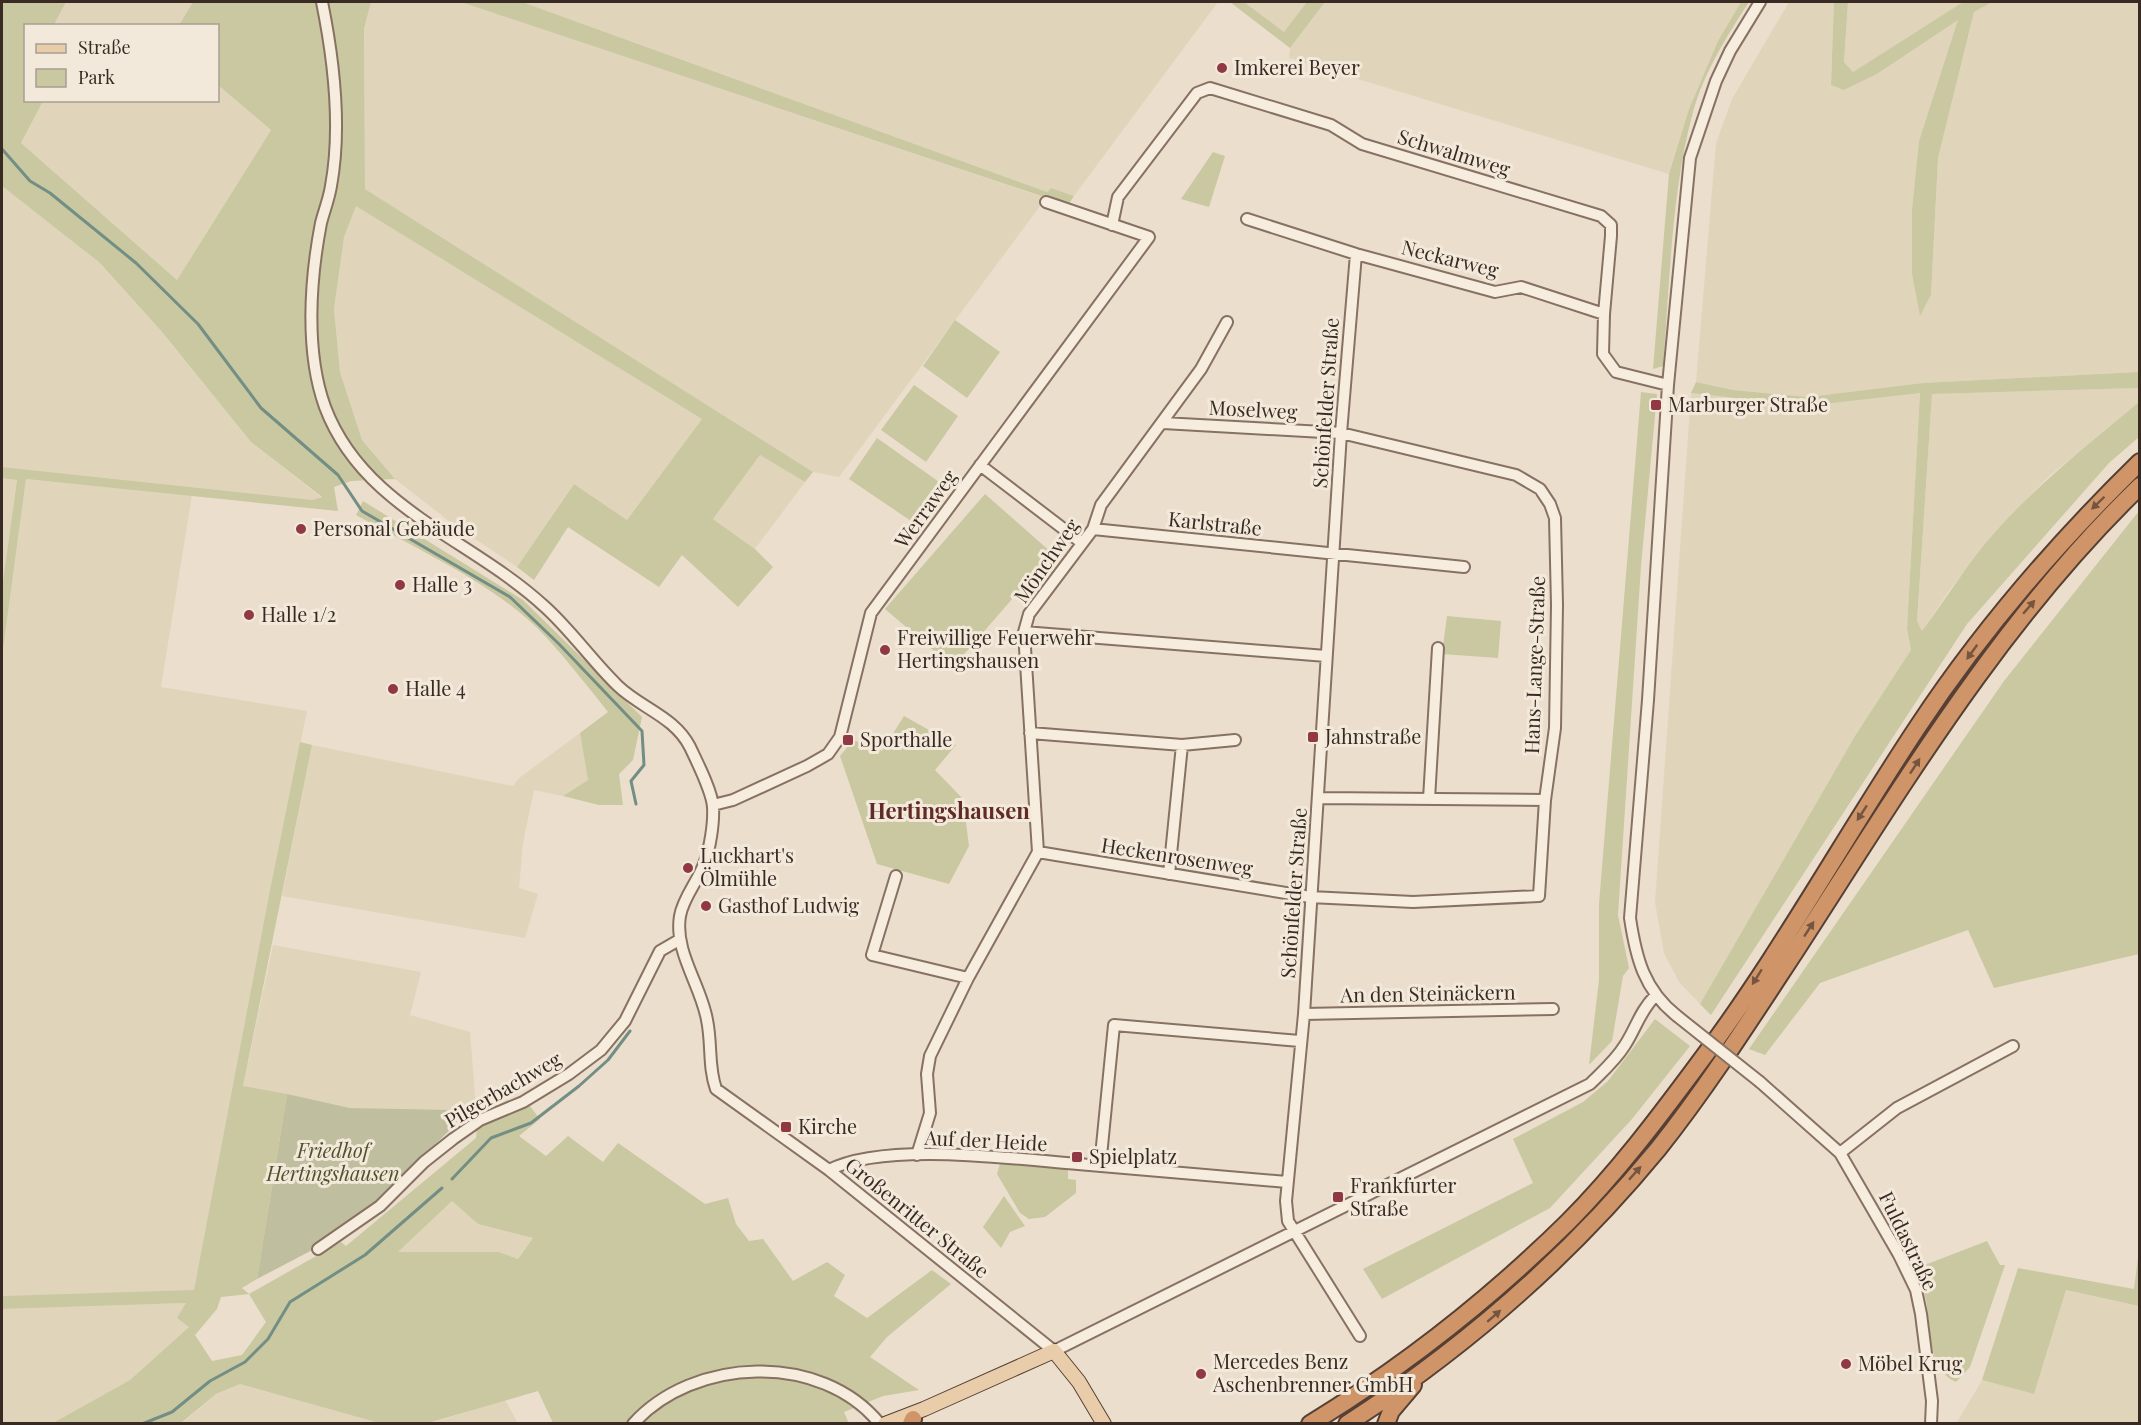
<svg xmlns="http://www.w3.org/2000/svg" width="2141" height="1425" font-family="'Playfair Display',serif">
  <rect width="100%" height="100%" fill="#ebdecd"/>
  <!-- farmland -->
  <path fill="#e0d5bb" d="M66,2H193L179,25L54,26Z
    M371,2H461L1046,198L839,477L813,472L365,189L364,29Z
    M522,2H1218L1074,196L1051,188L1047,192Z
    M1244,2H1307L1284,33Z
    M1325,2H1741L1718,41L1689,109L1669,174L1289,58L1290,48Z
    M1789,2H1834L1831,85L1844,90L1877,74L1959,19L1919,141L1912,208V273L1920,315L1931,295L1938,158L1974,12L1992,2H2139V372L1923,383L1808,397L1733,390L1696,382L1716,143L1732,99Z
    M1848,2H1963L1853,72L1844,62Z
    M218,85L271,130L177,280L21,143L43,101L218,100Z
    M2,186L100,263L163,333L251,442L322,498L313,500L2,467Z
    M356,205L702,419L627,520L574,484L517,567L454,525L395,479L362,440L340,372L334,309L344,237Z
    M2139,388V402L2047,478L1995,532L1948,592L1922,632L1917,621L1932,394Z
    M1920,392L1907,629L1911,650L1855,736L1700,1004L1679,982L1664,953L1655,902L1691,393L1806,406Z
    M760,455L805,482L755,549L713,519Z
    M2,478L17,479L2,588Z
    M26,479L192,495L161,687L307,711L269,895L194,1291L2,1296V657Z
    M580,733L588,780L563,796L534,790L523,843L519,888L538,894L525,938L282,896L312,745L513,786L519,778Z
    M273,945L421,972L410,1015L470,1032L476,1107L457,1110L350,1108L243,1086Z
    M452,1201L478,1224L533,1238L518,1259L499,1252H398Z
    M2066,1290L2139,1306V1423L1956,1424L1982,1380L2034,1394Z
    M186,1303L189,1327L130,1380L53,1423H2V1309Z
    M240,1384L379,1423L181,1424L216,1394Z
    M505,1400L518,1423L428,1424Z"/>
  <!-- green -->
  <path fill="#c9c8a1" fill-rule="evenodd" d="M2,2H66L54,25L26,26V100L43,101L21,143L177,280L271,130L218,85V26L179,25L193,2H371L364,29L365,189L813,472L805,482L760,455L713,519L755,549L773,567L738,607L682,555L659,587L568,527L534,580L517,567L574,484L627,520L702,419L356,206L344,237L334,309L340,372L362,440L395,479L351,481L334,487L338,511L26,479L2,657V588L17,480L2,478V467L313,500L322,497L251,442L163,333L100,263L2,186Z
    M461,2H522L1047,192L1051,188L1074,196L1068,205Z
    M1230,2H1244L1284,32L1307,2H1325L1290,48Z
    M1741,2H1749C1727,36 1704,72 1693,112C1671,193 1670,282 1663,366L1653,369L1669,174L1689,109L1718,41Z
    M1834,2H1848L1844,62L1853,72L1963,2H1992L1974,12L1938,158L1931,295L1920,316L1912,274V209L1919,141L1958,20L1877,74L1844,90L1831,85Z
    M1213,152L1225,156L1209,207L1181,199Z
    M955,320L1000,352L967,398L923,366Z
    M2139,372V388L1932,394L1917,621L1922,631C1947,598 1968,562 1996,531C2039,483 2090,443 2139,402V437L2109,463L1967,624L1711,1015L1700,1004L1855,736L1911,650L1907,629L1920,393L1806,406L1691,393L1696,382L1733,390L1808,397L1923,383Z
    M914,385L958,416L926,462L881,430Z
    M1641,392L1657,394L1641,566L1618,915L1629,968L1623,976L1612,1041L1589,1065L1599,980V904Z
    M877,438L942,484L914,523L849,479Z
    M985,494L1052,553L953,667L885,609Z
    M363,501L523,600L642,717L633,760L619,774L623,805H599L563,796L588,780L580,733L608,712C588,687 568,661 546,637C498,585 418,550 356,515Z
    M2139,511V954L1994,988L1968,930L1820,983L1765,1055L1749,1049L2004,681Z
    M1447,616L1501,621L1498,658L1442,654Z
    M904,716L956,745L935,770L963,799L969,846L949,884L877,864L840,756L853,740L882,751Z
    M300,742L312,745L243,1086L287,1094L257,1279L242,1288L249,1294L341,1242L346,1246L476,1138L477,1128L529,1105L540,1119L519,1136L546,1156L568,1136L603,1162L618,1143L705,1204L728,1198L736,1224L749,1241L763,1239L793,1281L827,1262L845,1275L834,1296L867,1318L932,1270L951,1284L887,1337L870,1357L919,1390L883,1396L844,1412L849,1424L553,1423L538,1391L428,1423H379L240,1384L216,1394L181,1423H53L130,1380L189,1327L177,1318L186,1303L2,1309V1296L194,1290L269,895ZM452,1201L478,1224L533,1238L518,1259L499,1252H398ZM249,1294L266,1322L242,1355L212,1361L195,1335L217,1309L221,1297Z
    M1655,1019L1690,1046L1632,1119L1550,1208L1382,1299L1363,1269L1533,1183L1513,1139L1583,1102L1608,1081Z
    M1000,1164L1068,1169V1179L1076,1180V1193L1045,1217L1029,1219L1020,1213L997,1174Z
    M1004,1196L1025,1226L1010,1232L1001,1248L983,1227Z
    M1987,1241L2000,1265H2005L1970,1367L1956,1382C1927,1370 1931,1326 1926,1300C1924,1289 1920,1279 1917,1268Z
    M2139,1250V1306L2066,1290L2034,1394L1982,1380L2018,1268L2134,1289Z"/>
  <!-- cemetery -->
  <path fill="#bfbf9f" d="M287,1094L350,1108L457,1110V1123L380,1198L318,1247L257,1279Z"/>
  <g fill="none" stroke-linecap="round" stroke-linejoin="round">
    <!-- stream -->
    <path stroke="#738e84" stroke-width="3" d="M2,149L30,181L50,193L136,263L198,324L261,408L338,475L362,511L510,597L559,644L642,731L644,765L631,781L636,804
      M452,1179L491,1138L531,1123L579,1086L608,1060L630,1031
      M142,1424L172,1412L210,1381L245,1362L268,1339L290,1302L365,1255L442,1188"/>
    <!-- minor casing -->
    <g stroke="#877162" stroke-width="14">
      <path id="minor" d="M322,2C334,61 342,126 331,186C329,199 324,211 321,223C310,280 305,352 325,407C363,508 470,538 544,606C571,630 592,661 618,686C641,708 675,717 690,747C697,762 712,791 713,807C714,823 710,849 704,864C698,881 683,898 680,916C674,952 701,985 707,1020C712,1043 708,1067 716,1089L829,1170L1054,1351L1590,1084C1603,1071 1615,1061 1625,1045C1636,1028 1640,1011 1655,996
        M1247,219L1356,254L1495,292L1521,287L1604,314
        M1112,225L1118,197L1197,93L1210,88L1331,125L1362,144L1601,216L1611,225V236L1604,314L1603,354L1616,372L1668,385
        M1356,254L1341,433L1304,1014L1286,1201L1288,1221L1360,1336
        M980,465L1082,543
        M1093,529L1464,567
        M1024,632L1326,656
        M1030,733L1182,745L1235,740
        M1318,798L1545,800
        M1429,799L1438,648
        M713,805L733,800L807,766L828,754L840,737L871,613L1149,237L1046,202
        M1038,852L1310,897L1413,902L1539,896L1545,800L1555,728L1557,605L1555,518L1550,504L1540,489L1516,475L1341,433L1163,423
        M1169,874L1182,745
        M896,876L872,955L968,978
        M1304,1014L1553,1009
        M1677,1016C1644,990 1636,958 1630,918L1648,700L1668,385L1690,158L1716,81L1730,51L1760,2
        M1760,1082L1840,1153L1899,1255L1916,1290L1921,1314L1932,1401L1931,1424
        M1840,1153L1897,1108L2013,1046
        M917,1155L930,1113L927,1074L930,1056L968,978L1038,852L1024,632L1029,614L1093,529L1101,505L1201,369L1227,322
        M1100,1166L1114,1025L1300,1041
        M829,1170C884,1141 1015,1159 1078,1164C1147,1170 1217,1176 1287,1182
        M318,1249L380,1206L424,1162L453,1139L480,1120L523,1102L569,1074L601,1050L625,1021L660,951L679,940
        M633,1424C693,1357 821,1351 880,1424"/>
    </g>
    <!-- major casing -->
    <g stroke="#564035" stroke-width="16">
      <path id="major" d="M885,1424L924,1409L1054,1351L1079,1382L1104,1424"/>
    </g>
    <!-- highway casing -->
    <g stroke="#564035" stroke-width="20">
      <path id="highway" d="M911,1424L913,1419
        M1310,1424C1405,1366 1490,1299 1568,1222C1616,1174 1659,1117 1699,1063C1779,957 1844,838 1917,728C1981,631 2057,543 2140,462
        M1347,1424C1463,1349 1570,1256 1658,1149C1708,1086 1752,1017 1796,950C1901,788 2000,621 2140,486
        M1386,1424L1391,1411L1413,1385"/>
    </g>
    <!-- minor -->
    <use href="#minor" stroke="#f6eddf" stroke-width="10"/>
    <!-- major -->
    <use href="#major" stroke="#e9cdaa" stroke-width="14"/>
    <!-- highway -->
    <use href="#highway" stroke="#cf9568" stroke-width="16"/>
    <!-- minor-bridge casing -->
    <g stroke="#877162" stroke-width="14" stroke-linecap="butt">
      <path id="minor-bridge" d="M1677,1016L1760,1082"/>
    </g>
    <!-- minor-bridge -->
    <use href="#minor-bridge" stroke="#f6eddf" stroke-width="10"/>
  </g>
  <!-- one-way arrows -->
  <defs><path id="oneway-solid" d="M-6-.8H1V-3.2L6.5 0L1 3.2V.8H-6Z" transform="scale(1.5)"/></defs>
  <g fill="#75553f">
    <use href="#oneway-solid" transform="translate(2098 503) rotate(136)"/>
    <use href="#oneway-solid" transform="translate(2029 607) rotate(-49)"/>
    <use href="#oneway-solid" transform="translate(1972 652) rotate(126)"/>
    <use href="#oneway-solid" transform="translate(1915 766) rotate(-57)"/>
    <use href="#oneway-solid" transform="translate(1862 813) rotate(123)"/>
    <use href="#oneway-solid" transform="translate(1809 929) rotate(-57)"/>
    <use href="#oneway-solid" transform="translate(1757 977) rotate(122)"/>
    <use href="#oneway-solid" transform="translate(1635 1173) rotate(-48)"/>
    <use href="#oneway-solid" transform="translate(1494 1316) rotate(-41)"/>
  </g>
  <!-- markers -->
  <g fill="#903843" stroke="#f3e9db" stroke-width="2">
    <circle cx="1222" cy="68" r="6"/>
    <rect x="1650" y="399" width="12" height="12" rx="3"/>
    <circle cx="301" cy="529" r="6"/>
    <circle cx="400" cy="585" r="6"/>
    <circle cx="249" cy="615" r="6"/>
    <circle cx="885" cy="650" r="6"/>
    <circle cx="393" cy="689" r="6"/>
    <rect x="1307" y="731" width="12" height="12" rx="3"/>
    <rect x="842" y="734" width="12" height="12" rx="3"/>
    <circle cx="688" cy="868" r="6"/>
    <circle cx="706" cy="906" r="6"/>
    <rect x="780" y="1121" width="12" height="12" rx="3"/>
    <rect x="1071" y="1151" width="12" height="12" rx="3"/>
    <rect x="1332" y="1191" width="12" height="12" rx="3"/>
    <circle cx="1846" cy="1364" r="6"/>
    <circle cx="1201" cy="1374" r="6"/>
  </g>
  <g text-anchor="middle" stroke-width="6" stroke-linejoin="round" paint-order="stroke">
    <!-- poi labels -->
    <g font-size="20" fill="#392b23" stroke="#f3e9db" text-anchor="start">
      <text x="1234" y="75">Imkerei Beyer</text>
      <text x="1668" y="412">Marburger Straße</text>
      <text x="313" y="536">Personal Gebäude</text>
      <text x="412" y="592">Halle 3</text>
      <text x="261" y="622">Halle 1/2</text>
      <text x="897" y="645">Freiwillige Feuerwehr<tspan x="897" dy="23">Hertingshausen</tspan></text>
      <text x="405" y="696">Halle 4</text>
      <text x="1325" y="744">Jahnstraße</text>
      <text x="860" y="747">Sporthalle</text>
      <text x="700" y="863">Luckhart's<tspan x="700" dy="23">Ölmühle</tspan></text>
      <text x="718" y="913">Gasthof Ludwig</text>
      <text x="798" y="1134">Kirche</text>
      <text x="1089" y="1164">Spielplatz</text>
      <text x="1350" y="1193">Frankfurter<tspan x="1350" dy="23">Straße</tspan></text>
      <text x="1213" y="1369">Mercedes Benz<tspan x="1213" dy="23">Aschenbrenner GmbH</tspan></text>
      <text x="1858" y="1371">Möbel Krug</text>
    </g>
    <!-- street labels -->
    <g font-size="20" fill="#392b23" stroke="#f3e9db">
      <text transform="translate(1454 153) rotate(17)" y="7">Schwalmweg</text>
      <text transform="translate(1450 259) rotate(14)" y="7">Neckarweg</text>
      <text transform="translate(1326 403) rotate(-86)" y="7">Schönfelder Straße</text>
      <text transform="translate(1253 410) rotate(3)" y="7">Moselweg</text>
      <text transform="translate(926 509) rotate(-54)" y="7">Werraweg</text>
      <text transform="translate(1215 524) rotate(6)" y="7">Karlstraße</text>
      <text transform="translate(1047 561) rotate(-55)" y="7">Mönchweg</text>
      <text transform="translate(1535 665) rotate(-88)" y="7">Hans-Lange-Straße</text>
      <text transform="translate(1177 857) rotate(9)" y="7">Heckenrosenweg</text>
      <text transform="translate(1294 893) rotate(-86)" y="7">Schönfelder Straße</text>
      <text transform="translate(1428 994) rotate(-1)" y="7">An den Steinäckern</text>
      <text transform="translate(503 1090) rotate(-30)" y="7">Pilgerbachweg</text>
      <text transform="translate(986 1141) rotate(3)" y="7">Auf der Heide</text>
      <text transform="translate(917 1218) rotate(39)" y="7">Großenritter Straße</text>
      <text transform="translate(1908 1241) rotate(64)" y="7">Fuldastraße</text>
    </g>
    <!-- park labels -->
    <g font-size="20" font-style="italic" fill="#4e532c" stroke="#f3e9db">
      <text x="333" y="1158">Friedhof<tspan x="333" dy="23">Hertingshausen</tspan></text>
    </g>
    <!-- quarter labels -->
    <g font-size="22" font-weight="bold" fill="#612c27" stroke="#f3e9db">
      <text x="949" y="819">Hertingshausen</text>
    </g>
  </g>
  <!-- border -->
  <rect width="2141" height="1425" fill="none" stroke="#392b23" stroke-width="6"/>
  <!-- legend -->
  <rect x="24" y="24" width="195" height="78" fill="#f3e9db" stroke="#a99d91" stroke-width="1.5"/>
  <rect x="36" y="44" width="30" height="9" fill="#e9cdaa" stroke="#a99d91" stroke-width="1.5"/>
  <text x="78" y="54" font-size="18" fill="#392b23">Straße</text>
  <rect x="36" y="69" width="30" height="18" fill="#c9c8a1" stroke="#a99d91" stroke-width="1.5"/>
  <text x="78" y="84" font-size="18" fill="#392b23">Park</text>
</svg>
